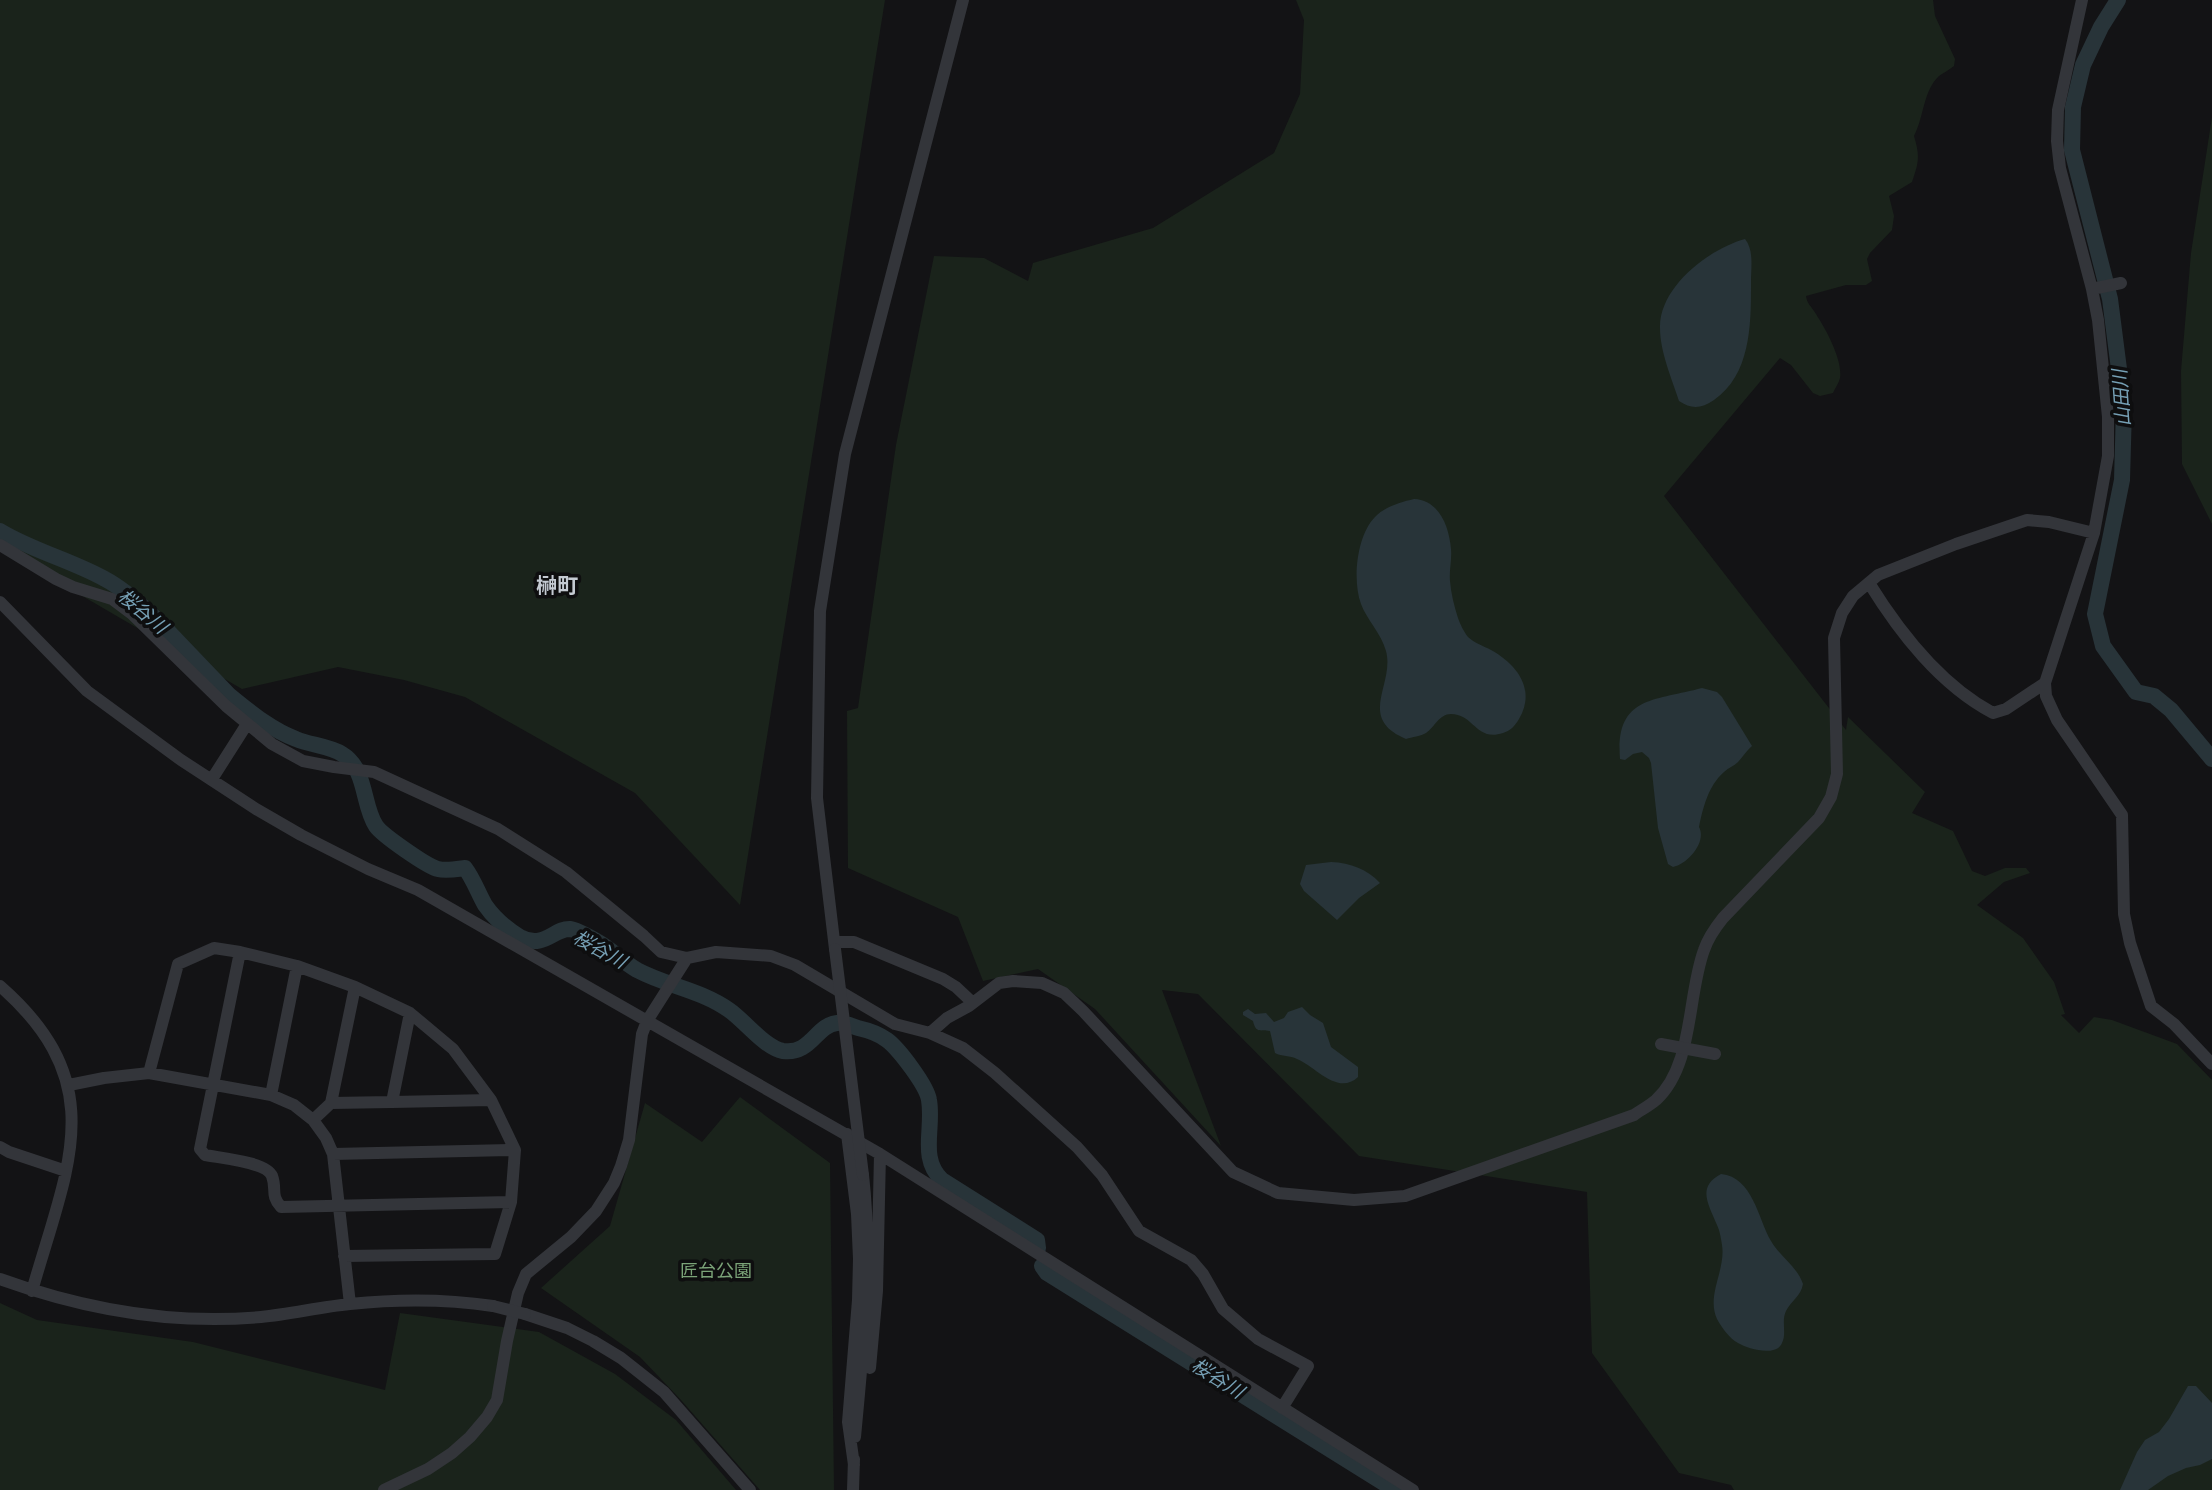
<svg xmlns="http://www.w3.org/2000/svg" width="2212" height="1490" font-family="'PT Sans','Noto Sans JP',sans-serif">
  <rect width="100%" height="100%" fill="#131315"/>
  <!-- green -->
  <path fill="#1a231b" d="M0,0H885L740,905L635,793L465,697L404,680L338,667L242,689L0,548Z
    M1296,0H1933L1935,16L1955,59L1954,66C1949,70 1943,73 1939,76C1923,91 1924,117 1914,136C1920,156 1919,162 1912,182L1889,196L1894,216L1892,230L1870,253L1867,259L1872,281L1866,285H1846L1806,296C1807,303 1810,305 1814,311C1824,326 1843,359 1840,378C1839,383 1835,388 1833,393L1820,396L1813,393L1791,365L1780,358L1664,496L1846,730L1848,717L1925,792L1912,813L1953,831L1972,871L1985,876L2005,868H2026L2030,873L2004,882L1977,905L2023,938L2054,982L2065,1014L2061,1015L2079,1033L2094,1017L2112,1020L2177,1044L2212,1080V1490H1734L1731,1485L1679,1473L1592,1353L1587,1192L1359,1156L1198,994L1162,990L1221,1146L1095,1009L1038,969L983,981L958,917L848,868L847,711L858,708L896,445L934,256L984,258L1028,281L1033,263L1153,228L1274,153L1300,94L1304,20Z
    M2212,117V524L2182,464L2181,371L2191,253Z
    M740,1097L830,1163L834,1490H760L681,1400L640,1357L541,1288L610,1226L645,1103L702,1142Z
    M0,1303L37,1320L193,1342L385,1390L400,1313L539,1332L615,1374L676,1420L736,1490H0Z"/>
  <!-- water -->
  <path fill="#283439" d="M1745,239C1754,250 1751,267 1751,281C1751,321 1752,374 1714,400C1701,409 1691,409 1679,401C1672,379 1660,352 1660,328C1659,287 1709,249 1745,239Z
    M1414,499C1439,500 1449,526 1451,549C1452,560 1449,571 1450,581C1451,593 1454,606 1458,618C1460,624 1464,632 1468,637C1474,643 1484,646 1491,650C1518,665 1536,690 1519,719C1515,726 1510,731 1503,733C1476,742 1474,714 1451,714C1439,714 1435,727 1426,733C1421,736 1412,737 1406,739C1356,718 1395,685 1386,651C1381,633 1367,620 1361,604C1352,580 1357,535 1375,517C1384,507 1401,502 1414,499Z
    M1702,688L1717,692L1722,697L1752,746C1746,751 1743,757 1738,762C1734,766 1728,768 1724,772C1708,786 1703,808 1699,827C1707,842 1688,864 1673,867L1668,864L1658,828L1651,763L1649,758L1642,752L1633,754L1625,760L1620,759C1615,696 1654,701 1702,688Z
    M1331,862C1351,863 1367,869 1380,883L1359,898L1337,920L1304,891L1300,884L1306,865Z
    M1302,1007L1310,1015L1323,1023L1331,1047L1358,1067V1077C1338,1096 1316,1067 1297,1059C1290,1055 1282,1057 1275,1053L1270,1031C1260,1029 1256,1034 1253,1021L1243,1015V1012L1248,1009L1255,1014L1266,1013L1274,1022L1284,1018L1288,1012Z
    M1721,1174C1753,1177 1758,1219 1771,1241C1780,1257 1797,1266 1803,1284C1801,1296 1791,1301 1786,1311C1781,1321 1787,1333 1782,1343C1776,1357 1748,1349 1738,1343C1729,1338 1722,1328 1717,1319C1706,1295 1726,1270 1722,1245C1721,1239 1720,1231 1717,1225C1709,1205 1696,1187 1721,1174Z
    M2188,1386H2196L2212,1403V1459L2200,1465L2186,1468L2168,1476L2148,1490H2120L2137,1452L2145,1440L2159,1432L2169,1419Z"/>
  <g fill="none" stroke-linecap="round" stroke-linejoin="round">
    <!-- river -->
    <path stroke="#283439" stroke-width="16" d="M2118,0L2101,27L2083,65L2073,107L2072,150L2110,299L2124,408L2122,480L2095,614L2103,646L2136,692L2154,696L2171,710L2212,759
      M0,531C33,551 71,560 105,579C122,588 138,602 153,616C157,621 158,624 164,627L229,695C249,711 271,730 296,739C310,745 329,746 342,754C367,769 362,805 376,826C382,835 428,867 438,869C446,871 457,869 465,868C474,880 478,893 485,905C494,918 507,929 520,937C544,950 554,928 570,929C578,930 591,938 598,942C612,950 623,962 637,970C667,986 701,990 729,1010C745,1021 765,1048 783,1051C811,1055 816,1025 837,1023C843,1022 852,1026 858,1028C867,1030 879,1034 887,1040C899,1049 927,1086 929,1100C934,1129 919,1158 942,1180L1037,1240L1038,1248
      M1042,1266L1047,1273L1395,1490"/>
    <!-- minor -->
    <path stroke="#33353a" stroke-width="12" d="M2082,0L2058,110L2057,141L2060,168L2092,289L2098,320L2108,417V456L2094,533L2045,683L2046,696L2057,720L2122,815L2124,914L2130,943L2151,1006L2174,1024L2212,1064
      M2092,289L2121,283
      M0,545L56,579L73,587L112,599L132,614L226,706L272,744L303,761L334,767L374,772L498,829L566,872L644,936L661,952L687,958L716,952L771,956L795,965L895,1024L930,1033L963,1048L995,1073L1077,1147L1102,1175L1139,1231L1191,1260L1203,1274L1223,1309L1258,1339L1308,1366L1282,1408
      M1869,583C1900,633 1940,685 1993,713L2006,709L2045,683
      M0,602L87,691L181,760L256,809L301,835L368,869L418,890L880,1154L1413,1490
      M212,779L247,724
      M835,942H854L943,979L956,987L973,1003
      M835,949L817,798L820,611L845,454L963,0
      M240,952L297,966L355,987L410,1013L453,1049L491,1100L515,1150L511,1202L495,1254L344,1256
      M0,986C113,1085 67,1167 32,1291
      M930,1033L947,1018L969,1006L999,983L1013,981L1042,983L1064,993L1083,1011L1233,1172L1278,1193L1354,1200L1405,1196L1634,1115C1641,1110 1649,1106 1656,1100C1694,1065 1687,996 1704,950C1708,938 1715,928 1723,918L1819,818L1831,797L1837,774L1834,638L1842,613L1853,596L1878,575L1956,544L2027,520L2049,522L2094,533
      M149,1073L178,964L214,948L240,952L200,1149L205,1155C220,1158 267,1162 272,1176C277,1189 270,1195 281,1207L511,1202
      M69,1085L104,1078L149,1073L271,1095L294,1105L313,1120L326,1138L333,1154L350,1304
      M271,1095L297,966
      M392,1102L491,1100
      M331,1103L392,1102L410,1013
      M313,1120L331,1103L355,987
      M847,1134L857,1214L859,1259L858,1300L848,1422L854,1465
      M0,1147L9,1152L66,1171
      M333,1154L515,1150
      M0,1279C83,1309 173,1325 261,1317C291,1314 320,1307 350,1304C398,1299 446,1299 493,1306
      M525,1314L567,1328L593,1341L621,1358L664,1392L750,1490
      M870,1368L877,1291L880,1154
      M855,1437C863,1350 873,1263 863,1175
      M384,1490L428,1469L452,1453L470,1437L487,1417L497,1400L507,1341L518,1293L526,1274L571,1237L596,1211L614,1183L621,1166L629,1140L642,1034L647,1021L687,958
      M853,1490L854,1459"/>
    <!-- minor-bridge -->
    <path stroke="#33353a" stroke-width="12" d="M835,949L863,1175
      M1661,1044L1715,1054
      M493,1306L525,1314"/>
  </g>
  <g text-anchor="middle" stroke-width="7" stroke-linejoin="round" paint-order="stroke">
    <!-- park labels -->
    <g font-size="18" fill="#7ba378" stroke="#0e0e0f">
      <text x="716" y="1277">匠台公園</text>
    </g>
    <!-- water labels -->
    <g font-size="19" font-style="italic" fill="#76a0b5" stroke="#0e0e0f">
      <text transform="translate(2121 398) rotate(-94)" y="7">山田川</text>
      <text transform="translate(143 611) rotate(40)" y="7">桜谷川</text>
      <text transform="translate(600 949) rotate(29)" y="7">桜谷川</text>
      <text transform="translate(1218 1378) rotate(32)" y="7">桜谷川</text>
    </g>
    <!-- quarter labels -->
    <g font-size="21" font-weight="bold" fill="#c4cad2" stroke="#0e0e0f">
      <text x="557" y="593">榊町</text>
    </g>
  </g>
</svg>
